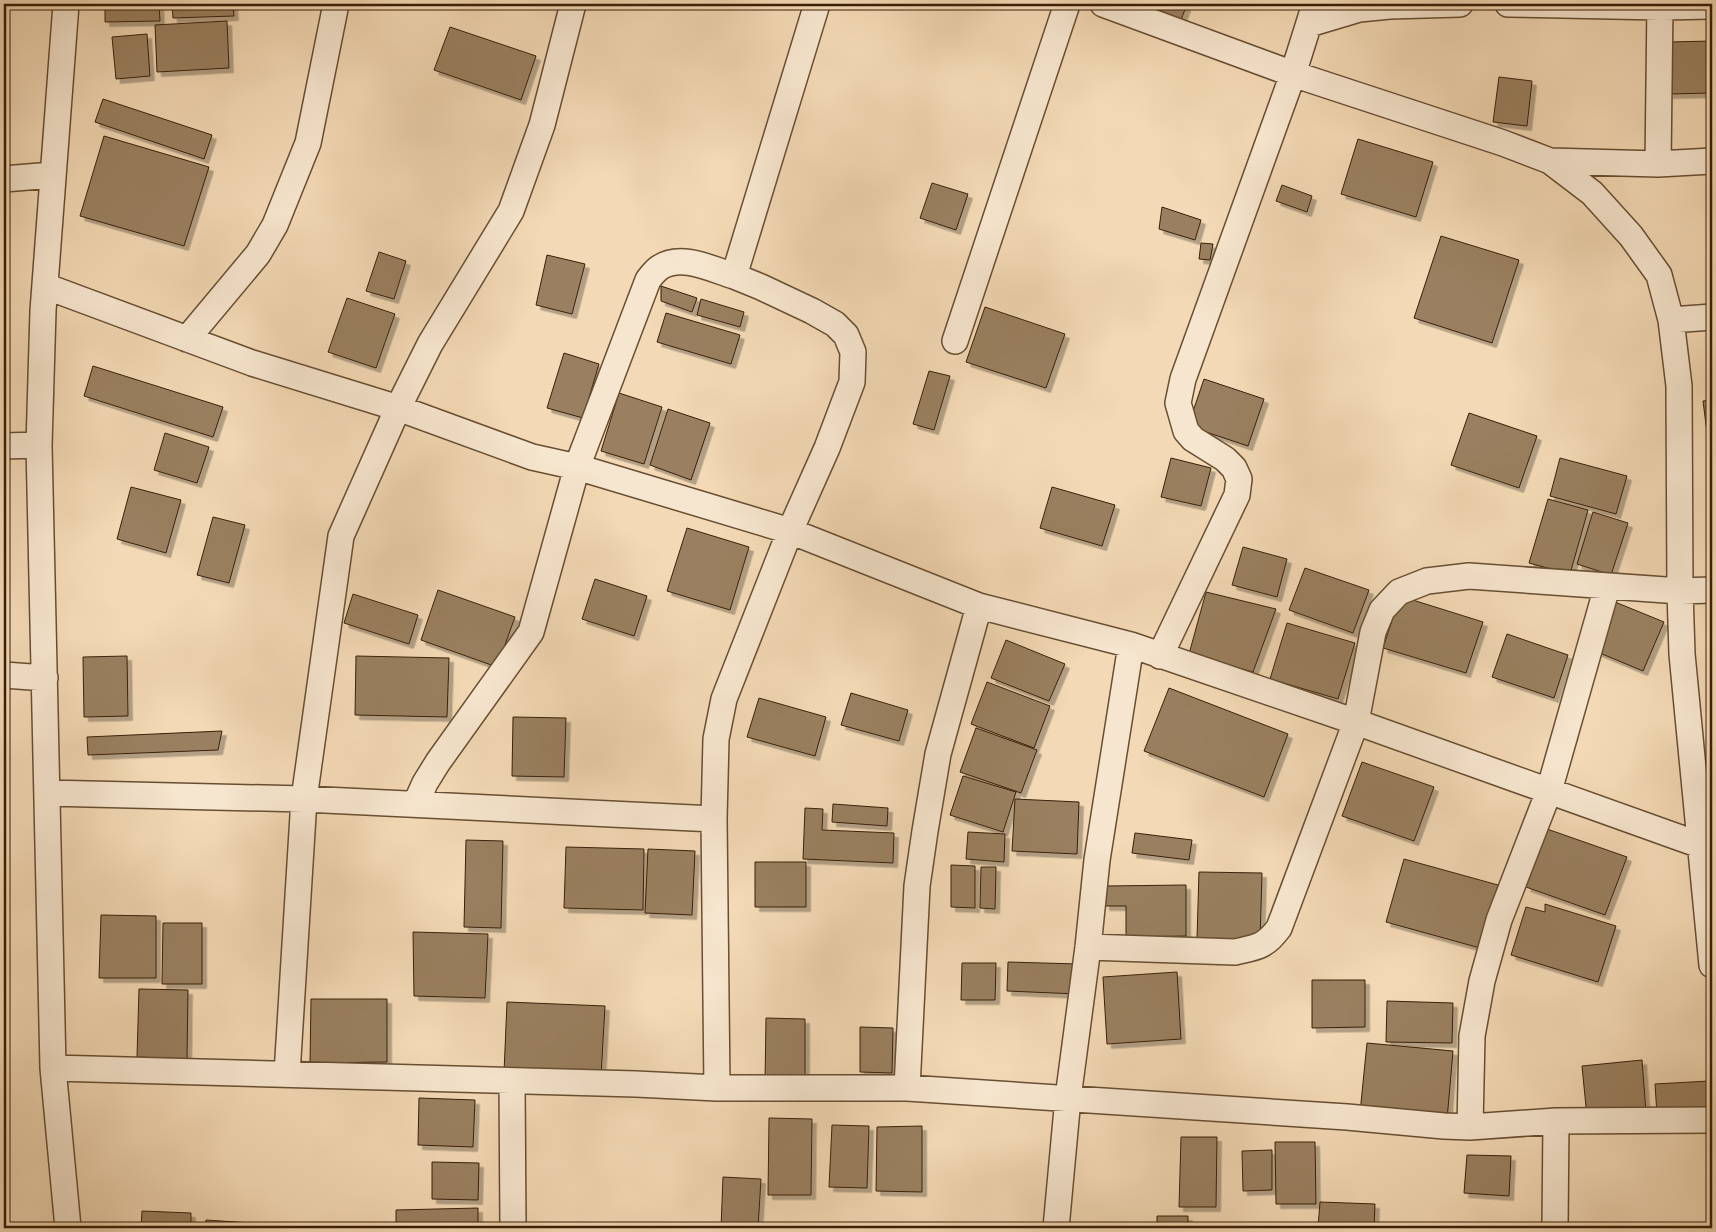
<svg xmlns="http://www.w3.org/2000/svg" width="1716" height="1232" font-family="'Libre Caslon Text',serif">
  <defs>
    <filter id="shadow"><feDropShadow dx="4.5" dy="4.5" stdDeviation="0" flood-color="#0004"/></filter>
  </defs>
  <rect width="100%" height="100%" fill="#f3d9b5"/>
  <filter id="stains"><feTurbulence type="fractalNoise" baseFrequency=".004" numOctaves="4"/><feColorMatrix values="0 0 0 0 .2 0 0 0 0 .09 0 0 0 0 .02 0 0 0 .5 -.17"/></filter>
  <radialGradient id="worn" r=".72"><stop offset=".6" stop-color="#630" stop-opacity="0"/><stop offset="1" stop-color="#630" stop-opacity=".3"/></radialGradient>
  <!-- building -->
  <path fill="#9a8061" stroke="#391f07" filter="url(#shadow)" d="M105,4H159L160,21L105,22Z
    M172,4H233L234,16L173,18Z
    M1136,4H1187L1181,20Z
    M227,21L229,68L157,72L155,25Z
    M450,27L536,56L521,100L434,70Z
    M147,34L150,76L116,79L112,37Z
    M1712,41V93L1669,94L1668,42Z
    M1499,77L1532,81L1527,126L1493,122Z
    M103,99L212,135L204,159L95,122Z
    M104,136L209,167L184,246L80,216Z
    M1358,139L1433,162L1416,217L1341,194Z
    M932,183L968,194L956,230L920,218Z
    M1282,185L1312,196L1307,212L1276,201Z
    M1162,207L1201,220L1195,240L1159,229Z
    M1441,236L1519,260L1492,343L1414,318Z
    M1201,243L1213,244L1210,260L1199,259Z
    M379,252L406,261L394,299L366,291Z
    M547,255L585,264L572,314L536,305Z
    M661,286L697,298L692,312L661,301Z
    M347,298L395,314L376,368L328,352Z
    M701,299L744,312L740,327L697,315Z
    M985,307L1065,334L1046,388L966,362Z
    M666,313L740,335L731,364L657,342Z
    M564,353L599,364L583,418L547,408Z
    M93,366L223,407L213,437L84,396Z
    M929,371L950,376L934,430L913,424Z
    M1204,379L1264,399L1248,446L1188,426Z
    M619,393L662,407L644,464L601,451Z
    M1712,400V455L1710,456L1703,401Z
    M668,409L710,423L691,480L650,465Z
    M1469,413L1537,436L1519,488L1451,465Z
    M165,433L209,447L197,483L154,470Z
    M1171,458L1211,468L1201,506L1161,497Z
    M1560,458L1627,476L1616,514L1550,496Z
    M131,487L181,500L166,553L117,539Z
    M1052,487L1115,505L1102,546L1040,528Z
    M1548,499L1588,510L1570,574L1529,563Z
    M1593,512L1628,523L1611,575L1577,564Z
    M213,517L245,525L229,583L197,575Z
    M687,528L749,547L730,610L667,591Z
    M1243,547L1287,559L1277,597L1232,585Z
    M1305,568L1369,590L1353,633L1289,610Z
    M595,579L647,596L634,636L582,619Z
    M438,590L515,617L497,667L421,640Z
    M1206,592L1276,609L1253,672L1189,654Z
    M353,594L418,615L409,644L344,623Z
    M1400,596L1483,622L1466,673L1383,648Z
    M1615,602L1664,622L1643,671L1595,651Z
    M1712,610V646L1707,611Z
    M1287,623L1355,643L1338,699L1270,679Z
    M1507,634L1568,655L1554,698L1492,677Z
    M1006,640L1065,664L1049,701L991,678Z
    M127,656L128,716L84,717L83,657Z
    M356,656L449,658L447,717L355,715Z
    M987,682L1050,706L1034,748L971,724Z
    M1169,688L1288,734L1264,797L1144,751Z
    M851,693L908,710L899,741L841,725Z
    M759,698L826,717L815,756L747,737Z
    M513,717L566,718L564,777L512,776Z
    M976,728L1037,750L1021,793L960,772Z
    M222,731L218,750L88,755L87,737Z
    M1362,762L1434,787L1414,841L1342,816Z
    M963,776L1016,792L1003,832L950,815Z
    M1015,799L1079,802L1077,854L1012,851Z
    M833,804L888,808L887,826L832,822Z
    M805,808L823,809L822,830L894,833L893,863L803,859Z
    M1547,829L1627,857L1605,915L1526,887Z
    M968,832L1005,834L1004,862L966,859Z
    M1135,833L1192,840L1189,860L1132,853Z
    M466,840L503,841L501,928L464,927Z
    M566,847L644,849L643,910L564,908Z
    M648,849L695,851L692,915L645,913Z
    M1404,859L1498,885L1480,948L1386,922Z
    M755,862H806V907H755Z
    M951,865L975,866V908L951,907Z
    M981,867H996L995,909L980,908Z
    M1199,872L1262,873L1260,941L1197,939Z
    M1186,885V936L1126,937V906H1105V886Z
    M1545,904L1616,926L1598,982L1511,955L1526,907L1545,912Z
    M101,915L156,916V978H99Z
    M163,923H202V984H162Z
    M413,932L488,934L485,998L414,996Z
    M1008,962L1078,964L1077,994L1007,991Z
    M962,963H996L995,1000H961Z
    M1177,972L1181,1039L1107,1044L1103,977Z
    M1312,980H1365V1027L1312,1028Z
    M139,989L188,990L187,1059L137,1057Z
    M311,999H387V1062L310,1063Z
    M1387,1001L1453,1003L1452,1043L1386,1042Z
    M507,1002L605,1006L601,1077L504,1073Z
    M766,1018L805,1019V1083L765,1082Z
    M860,1027L893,1028L892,1073L860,1072Z
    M1367,1043L1453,1051L1447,1120L1360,1113Z
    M1642,1060L1646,1112L1587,1117L1582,1066Z
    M1709,1081L1711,1111L1657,1115L1655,1084Z
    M419,1098L475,1100L473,1147L418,1145Z
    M769,1118L812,1119L811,1195H768Z
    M832,1125L869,1126L867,1188L829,1187Z
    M922,1126V1192L876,1191L877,1127Z
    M1181,1137H1217L1216,1207H1179Z
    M1275,1142H1315L1316,1204H1276Z
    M1272,1150V1190L1243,1191L1242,1151Z
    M1467,1155L1511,1156L1509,1196L1464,1193Z
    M432,1162L479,1163L478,1200L432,1199Z
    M723,1177L761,1179L758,1228H721Z
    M1320,1202L1375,1204L1374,1228H1318Z
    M478,1208V1228H396V1210Z
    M142,1211L191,1213V1228H141Z
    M1157,1216H1188V1228H1157Z
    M206,1220L251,1223V1228H205Z
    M262,1225L311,1227V1228H262Z"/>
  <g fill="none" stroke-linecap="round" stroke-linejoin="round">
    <!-- minor casing -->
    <g stroke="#684e32" stroke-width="28">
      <path id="minor" d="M66,4L43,311L39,445L53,1068L68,1228
        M1103,4L1293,74L1503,143L1550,161L1592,193L1631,236L1659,275L1671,320L1679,386L1680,591L1682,654L1712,965
        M1508,4L1661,7L1712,6
        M1309,24L1359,9L1390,6L1460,4
        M1550,161L1658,164L1712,161
        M1658,164L1660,4
        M4,179L52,175
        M45,286L252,363L398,408L532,457L577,467L790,531L979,606L1131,645L1356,722L1700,845
        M1671,320L1712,317
        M187,339L258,254L275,225L308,143L336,4
        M955,341L1067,4
        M4,446L39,445
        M1160,656L1237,495L1239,479L1234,468L1225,459L1193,439L1186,431L1178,403L1183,379L1293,74L1315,4
        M4,675L45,678
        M47,793L304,799L714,819
        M416,803L425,783L438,762L531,632L577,467L648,280C651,276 655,271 659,268C681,253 711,269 734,276
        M1088,947L1235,952C1257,947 1265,947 1279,928L1356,722L1373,632L1382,610L1399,592L1427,581L1469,576L1680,591L1712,590
        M53,1068L636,1084L717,1088H907L1347,1117L1444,1126L1470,1127L1556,1121L1712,1120
        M287,1074L304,799L341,536L398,408L430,344L511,211L542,125L573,4
        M512,1081L513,1228
        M717,1088L714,819L716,739L724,699L790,531L827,448L852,382L853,352L846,335L835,324L812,311L761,287L734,276L817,4
        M907,1088L917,886L925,831L938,754L979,606
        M1470,1127L1472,1036L1482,981L1499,920L1549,791L1607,587
        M1056,1228L1068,1098L1088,947L1097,860L1131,645
        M1555,1228L1556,1121"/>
    </g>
    <!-- minor -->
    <use href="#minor" stroke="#f7e6cf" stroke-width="25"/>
  </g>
  <!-- margin -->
  <rect width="1716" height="1232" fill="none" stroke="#f3d9b5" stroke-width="20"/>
  <rect x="5" y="5" width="1706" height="1222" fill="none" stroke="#391f07" stroke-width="2.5"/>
  <rect x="10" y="10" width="1696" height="1212" fill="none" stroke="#391f07"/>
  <rect width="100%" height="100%" filter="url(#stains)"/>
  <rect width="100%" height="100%" fill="url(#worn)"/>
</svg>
